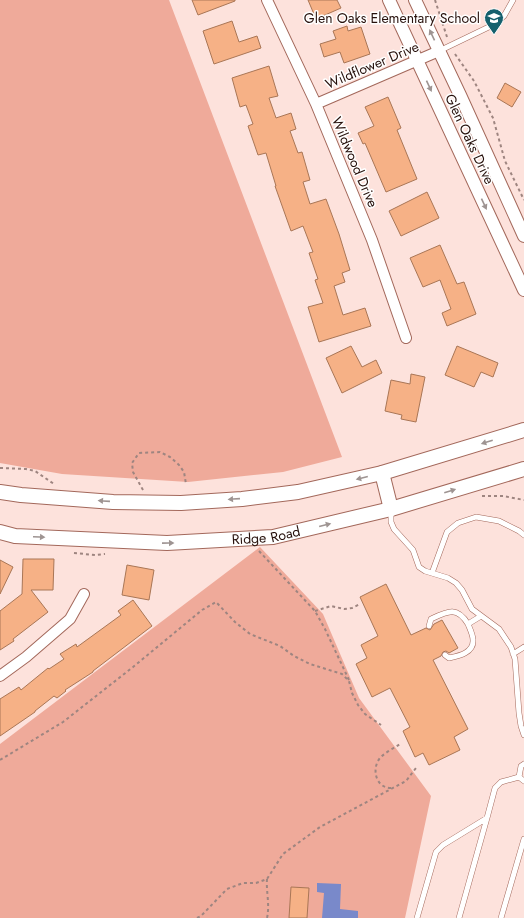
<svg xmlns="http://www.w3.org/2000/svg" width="524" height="918" font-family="Jost,sans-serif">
  <rect width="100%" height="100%" fill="#fde2dc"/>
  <!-- green -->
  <path fill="#efaa9a" d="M0,0H169L342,457L283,472L188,482L62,474L0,463Z
    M260,547L323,614L359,698L431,796L405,918H0V744Z"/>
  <!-- water -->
  <path fill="#7989ca" d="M317,883L341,884L340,909L358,911V918H322L324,893L317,892Z"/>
  <!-- building -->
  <path fill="#f6b186" stroke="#a97656" d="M192,0H235V1L198,15Z
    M308,0H337L341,8L316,19Z
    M232,21L239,42L257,36L261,48L214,64L203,31Z
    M347,26L348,31L361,27L370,54L344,63L340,52L324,57L320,44L336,39L333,31Z
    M269,66L278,96L269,98L276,118L291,113L296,129L290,131L298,153L302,152L310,180L303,182L310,204L326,199L339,234L350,270L342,273L345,282L334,286L343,315L365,308L371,326L319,342L308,307L323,303L315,280L318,279L309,253L313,252L303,226L291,231L275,186H276L266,153L258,155L248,126L253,124L246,105L240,107L232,78Z
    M505,83L521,92L512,107L497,98Z
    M388,97L401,128L397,130L417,179L386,192L365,143L363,144L358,133L374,126L365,107Z
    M427,192L439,218L401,236L389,211Z
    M440,245L457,284L464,282L476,314L447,326L442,313L451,309L440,280L423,287L410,258Z
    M351,346L362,367L376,360L382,373L342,393L326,358Z
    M457,346L498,363L493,377L481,372L474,387L445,375Z
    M411,374L425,377L416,422L401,419L402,415L385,411L391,380L410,384Z
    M23,559H54L53,590H31L48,612L13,639L14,641L0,650V611L22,594Z
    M0,560L13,567L0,594Z
    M127,565L154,570L149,600L122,595Z
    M386,584L411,635L426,628L430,630L434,624L442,620L458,648L449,653L446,651L443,652L441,656L433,660L468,729L454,737L460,750L429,765L423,753L415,757L403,731L410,727L390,688L372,697L356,664L367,658L361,645L378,636L360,597Z
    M133,600L152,626L93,671V672L65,690L66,691L57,698L54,696L35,711V712L0,736V699L19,687L21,690L48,668L49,669L64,659L60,654L76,644L77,647L121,615L118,611Z
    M291,887L309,888L307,918H289Z"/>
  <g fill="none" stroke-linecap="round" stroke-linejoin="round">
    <!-- service casing -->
    <g stroke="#a3685b" stroke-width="6">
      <path id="service" d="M439,51L495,24L504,16L513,0
        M391,510V522L394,529L413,550L419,567L425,571L448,578L456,583L462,590L472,609L499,629L511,647L515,659L519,713L521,726L524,735
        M432,573L447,532L458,523L476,517L499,521L519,531L524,535
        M429,626L431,619C448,611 457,606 468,624L481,616
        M513,654L524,647
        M445,655L449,658C458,656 474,653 473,640C473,635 470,629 468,624
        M519,777L521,766L524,764
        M519,777L524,781
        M417,918L436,852L443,845L487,818L495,788L501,782L519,777
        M459,918L487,818
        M501,918L524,839"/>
    </g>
    <!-- minor casing -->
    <g stroke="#a3685b" stroke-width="12">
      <path id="minor" d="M267,0L316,104L372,240L406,338
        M316,104L439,51
        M0,676L26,657L70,619L84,594"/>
    </g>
    <!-- tertiary casing -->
    <g stroke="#a3685b" stroke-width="14">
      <path id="tertiary" d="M389,0L524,290
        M415,0L460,95L524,236"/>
    </g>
    <!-- secondary casing -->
    <g stroke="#a3685b" stroke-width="16">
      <g id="secondary">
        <path d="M382,473L391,509"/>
        <path d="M0,492L21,495L113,502L181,503L242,499L298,492L382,473L524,430"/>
        <path id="s1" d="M0,532L15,536L167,543L273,537L391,509L524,469"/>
      </g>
    </g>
    <!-- path -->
    <path stroke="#9e8580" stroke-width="2" stroke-dasharray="3 3" stroke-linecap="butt" d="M435,0L447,37
      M455,54L474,81L493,118L505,161L524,200
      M0,468L26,469L35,471L54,484
      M143,490L133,472L132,463L139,453L160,452L170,457L179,465L184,472L186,484
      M482,496H503L524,500
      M259,551L315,611L325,629L349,680
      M74,553L95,555L105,554
      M315,611L331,606L344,609L352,608L360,604
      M0,760L63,722L133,667L202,610L216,602L235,622L250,634L280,646L294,656L310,664L342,674L349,681L352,693L358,705L365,714L381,725
      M391,788C375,788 371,767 381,757C386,752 394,748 400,744
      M267,879C266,891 270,905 267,918
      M197,918L201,916L227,889L243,883H256L267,879L283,854L320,827L406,781L416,768"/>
    <!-- service -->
    <use href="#service" stroke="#fff" stroke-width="5"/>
    <!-- minor -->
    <use href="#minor" stroke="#fff" stroke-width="10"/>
    <!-- tertiary -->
    <use href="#tertiary" stroke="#fff" stroke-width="12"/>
    <!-- secondary -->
    <use href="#secondary" stroke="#fff" stroke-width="14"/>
  </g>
  <!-- one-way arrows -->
  <defs><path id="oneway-solid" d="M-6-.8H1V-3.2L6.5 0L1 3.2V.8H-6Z"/></defs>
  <g fill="#9e9492">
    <use href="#oneway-solid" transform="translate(432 35) rotate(-115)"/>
    <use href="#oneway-solid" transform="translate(429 86) rotate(65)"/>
    <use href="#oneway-solid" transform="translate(484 204) rotate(65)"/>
    <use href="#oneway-solid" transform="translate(487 442) rotate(163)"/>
    <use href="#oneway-solid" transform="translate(362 478) rotate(166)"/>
    <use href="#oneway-solid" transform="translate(450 491) rotate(-17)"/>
    <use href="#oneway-solid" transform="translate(234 499) rotate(176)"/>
    <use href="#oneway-solid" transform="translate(104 501) rotate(-176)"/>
    <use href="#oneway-solid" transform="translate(325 525) rotate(-14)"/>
    <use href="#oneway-solid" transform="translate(39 537) rotate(3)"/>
    <use href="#oneway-solid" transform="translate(168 543) rotate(-1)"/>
  </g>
  <!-- icons -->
  <defs>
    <g id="school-pin" transform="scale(1)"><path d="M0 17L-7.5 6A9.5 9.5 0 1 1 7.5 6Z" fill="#15606d" stroke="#fff"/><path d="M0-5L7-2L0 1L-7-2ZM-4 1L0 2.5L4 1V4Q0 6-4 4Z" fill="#fff"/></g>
  </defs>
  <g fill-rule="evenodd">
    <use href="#school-pin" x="494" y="18"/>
  </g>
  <g text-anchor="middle" stroke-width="3" stroke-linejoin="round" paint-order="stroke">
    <!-- poi labels -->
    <g font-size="14" fill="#27110c" stroke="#fff" text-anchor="end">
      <text x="480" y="23">Glen Oaks Elementary School</text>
    </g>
    <!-- street labels -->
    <g font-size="14" fill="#27110c" stroke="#fff">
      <text transform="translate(372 65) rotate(-23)" y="5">Wildflower Drive</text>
      <text transform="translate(470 139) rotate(65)" y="5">Glen Oaks Drive</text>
      <text transform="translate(355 162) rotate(67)" y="5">Wildwood Drive</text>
      <text dy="5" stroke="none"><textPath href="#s1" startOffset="267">Ridge Road</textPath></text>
    </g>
  </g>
</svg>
